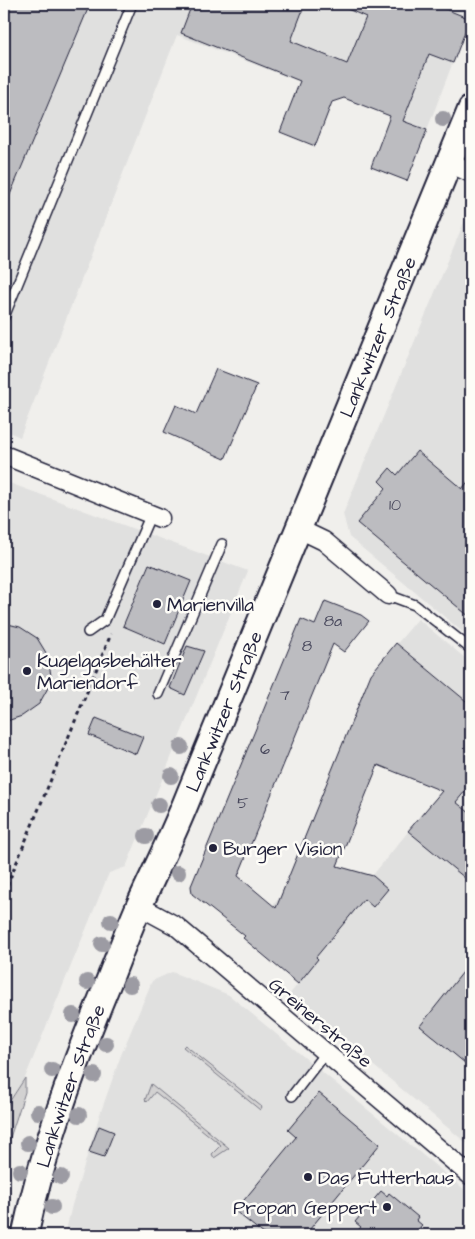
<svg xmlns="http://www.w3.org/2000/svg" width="475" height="1239" font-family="'Architects Daughter',sans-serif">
  <rect width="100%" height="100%" fill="#f0efec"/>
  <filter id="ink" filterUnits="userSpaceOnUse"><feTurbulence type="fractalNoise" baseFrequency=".02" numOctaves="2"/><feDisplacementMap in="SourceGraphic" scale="10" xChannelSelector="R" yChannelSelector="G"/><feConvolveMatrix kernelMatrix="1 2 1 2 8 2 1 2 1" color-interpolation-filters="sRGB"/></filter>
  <g filter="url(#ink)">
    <!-- built -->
    <path fill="#e0e0df" d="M4,4H471V15L427,130L177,35L20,437L4,430Z
      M471,219V639L349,537L343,514L464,222Z
      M4,481L248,571L126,867L109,873L25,1078L4,1110Z
      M418,619L471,663V1147L289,995L318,959L264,915L281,896L299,855L373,875L441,791L340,749L371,674Z
      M172,972L229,995L471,1195V1235H65L72,1205L99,1117L121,1055L152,981Z"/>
    <!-- green -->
    <path fill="#d2d1d1" stroke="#7a7a86" d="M185,1045L262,1107L260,1110L183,1047Z
      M25,1078V1092L4,1156V1110Z
      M151,1084L229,1148L214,1158L212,1154L221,1145L155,1092L147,1102L145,1100Z"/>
    <!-- building -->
    <path fill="#bcbcc0" stroke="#22223b" d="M4,4H90L4,209Z
      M192,4H305L291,41L347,64L366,17L336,4H433L470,19L453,63L429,54L403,121L427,130L407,181L371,167L390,116L344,98L332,102L315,146L280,132L300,81L181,33Z
      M216,369L257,385L225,459L164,432L176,405L196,414Z
      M417,451L462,489L471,478V618L357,523L386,488L379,481L390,468L397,475Z
      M149,564L191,581L165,644L123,626Z
      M325,601L361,615L369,621L344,652L333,644L238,876L276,908L371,674L396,643L471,705V784L456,802L471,814V883L408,831L442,791L378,765L337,866L373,876L388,889L373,907L364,899L316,957L318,959L298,984L243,938L245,936L192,894L191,886L301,619L315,625Z
      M4,623L20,627L37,638L48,656L51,676L49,686L39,704L22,716L4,722Z
      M187,646L204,651L185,695L170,688Z
      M96,718L143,737L136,754L89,735Z
      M471,962V1068L420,1026Z
      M319,1093L380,1144L305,1235H265L235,1211L296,1137L288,1130Z
      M99,1126L114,1132L104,1157L89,1152Z
      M381,1191L387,1196L389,1193L418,1217L416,1220L422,1225L413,1235H354L361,1227L355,1222Z"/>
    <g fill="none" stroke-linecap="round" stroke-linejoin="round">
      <!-- lane casing -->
      <g stroke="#22223b" stroke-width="12">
        <path id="lane" d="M4,317L132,4
          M388,595L415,605L471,649
          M88,632L105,620L151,514
          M158,694L222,544
          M292,1096L325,1053"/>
      </g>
      <!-- street casing -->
      <g stroke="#22223b" stroke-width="21">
        <path id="street" d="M449,163L471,173
          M4,455L160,518
          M299,529L324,541L388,595
          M139,906L176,926L471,1176"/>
      </g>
      <!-- secondary casing -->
      <g stroke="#22223b" stroke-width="29">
        <g id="secondary">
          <path id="s1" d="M25,1235C43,1148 74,1065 108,983C118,958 128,931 139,906C156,869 174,833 189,795L471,109"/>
        </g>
      </g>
      <!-- path -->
      <path stroke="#22223b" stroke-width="3" stroke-dasharray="4 4" stroke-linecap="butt" d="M4,893L111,634
        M4,1173L5,1174"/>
      <!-- lane -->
      <use href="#lane" stroke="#fdfcf7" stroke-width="9"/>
      <!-- street -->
      <use href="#street" stroke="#fdfcf7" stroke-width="18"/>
      <!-- secondary -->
      <use href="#secondary" stroke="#fdfcf7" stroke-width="25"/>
    </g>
    <!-- trees -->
    <g fill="#9c9ba3">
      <circle cx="443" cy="119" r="8"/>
      <circle cx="181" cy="747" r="8"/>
      <circle cx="171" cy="776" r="8"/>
      <circle cx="159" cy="805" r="8"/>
      <circle cx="146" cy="836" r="8"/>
      <circle cx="178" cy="873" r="8"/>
      <circle cx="111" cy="921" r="8"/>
      <circle cx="102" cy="944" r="8"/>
      <circle cx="87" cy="982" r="8"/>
      <circle cx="130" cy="985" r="8"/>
      <circle cx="73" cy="1015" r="8"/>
      <circle cx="106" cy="1044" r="8"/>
      <circle cx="52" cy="1070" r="8"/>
      <circle cx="94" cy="1075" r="8"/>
      <circle cx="38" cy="1112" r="8"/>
      <circle cx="79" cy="1115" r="8"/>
      <circle cx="28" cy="1143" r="8"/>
      <circle cx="20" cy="1171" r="8"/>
      <circle cx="61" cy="1177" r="8"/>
      <circle cx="52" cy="1207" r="8"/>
    </g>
  </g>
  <!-- markers -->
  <g fill="#22223b" stroke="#fdfcf7" stroke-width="2">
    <circle cx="157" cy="604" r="5"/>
    <circle cx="27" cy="671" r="5"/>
    <circle cx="213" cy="848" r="5"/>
    <circle cx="308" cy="1177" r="5"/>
    <circle cx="387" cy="1207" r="5"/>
  </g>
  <g text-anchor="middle" stroke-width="5" stroke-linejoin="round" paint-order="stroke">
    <!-- number labels -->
    <g font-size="16" fill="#48485c">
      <text x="395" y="510">10</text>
      <text x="333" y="626">8a</text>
      <text x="307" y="651">8</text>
      <text x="285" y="700">7</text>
      <text x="265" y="754">6</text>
      <text x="243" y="808">5</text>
    </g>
    <!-- street labels -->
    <g font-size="19" fill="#22223b" stroke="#fdfcf7">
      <text dy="7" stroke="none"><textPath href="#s1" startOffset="966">Lankwitzer Straße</textPath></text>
      <text dy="7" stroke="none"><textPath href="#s1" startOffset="561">Lankwitzer Straße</textPath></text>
      <text transform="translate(321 1022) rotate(40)" y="7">Greinerstraße</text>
      <text dy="7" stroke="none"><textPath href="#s1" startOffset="156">Lankwitzer Straße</textPath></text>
    </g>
    <!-- poi labels -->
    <g font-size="19" fill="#22223b" stroke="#fdfcf7" text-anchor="start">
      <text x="167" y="611">Marienvilla</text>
      <text x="37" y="667">Kugelgasbehälter<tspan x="37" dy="22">Mariendorf</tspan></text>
      <text x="223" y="855">Burger Vision</text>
      <text x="318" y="1184">Das Futterhaus</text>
      <text x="377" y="1214" text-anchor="end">Propan Geppert</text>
    </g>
  </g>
  <!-- margin -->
  <rect width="475" height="1239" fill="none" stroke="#fdfcf7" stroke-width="20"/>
  <rect x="10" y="10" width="455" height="1219" fill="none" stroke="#22223b" stroke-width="2" filter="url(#ink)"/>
</svg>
